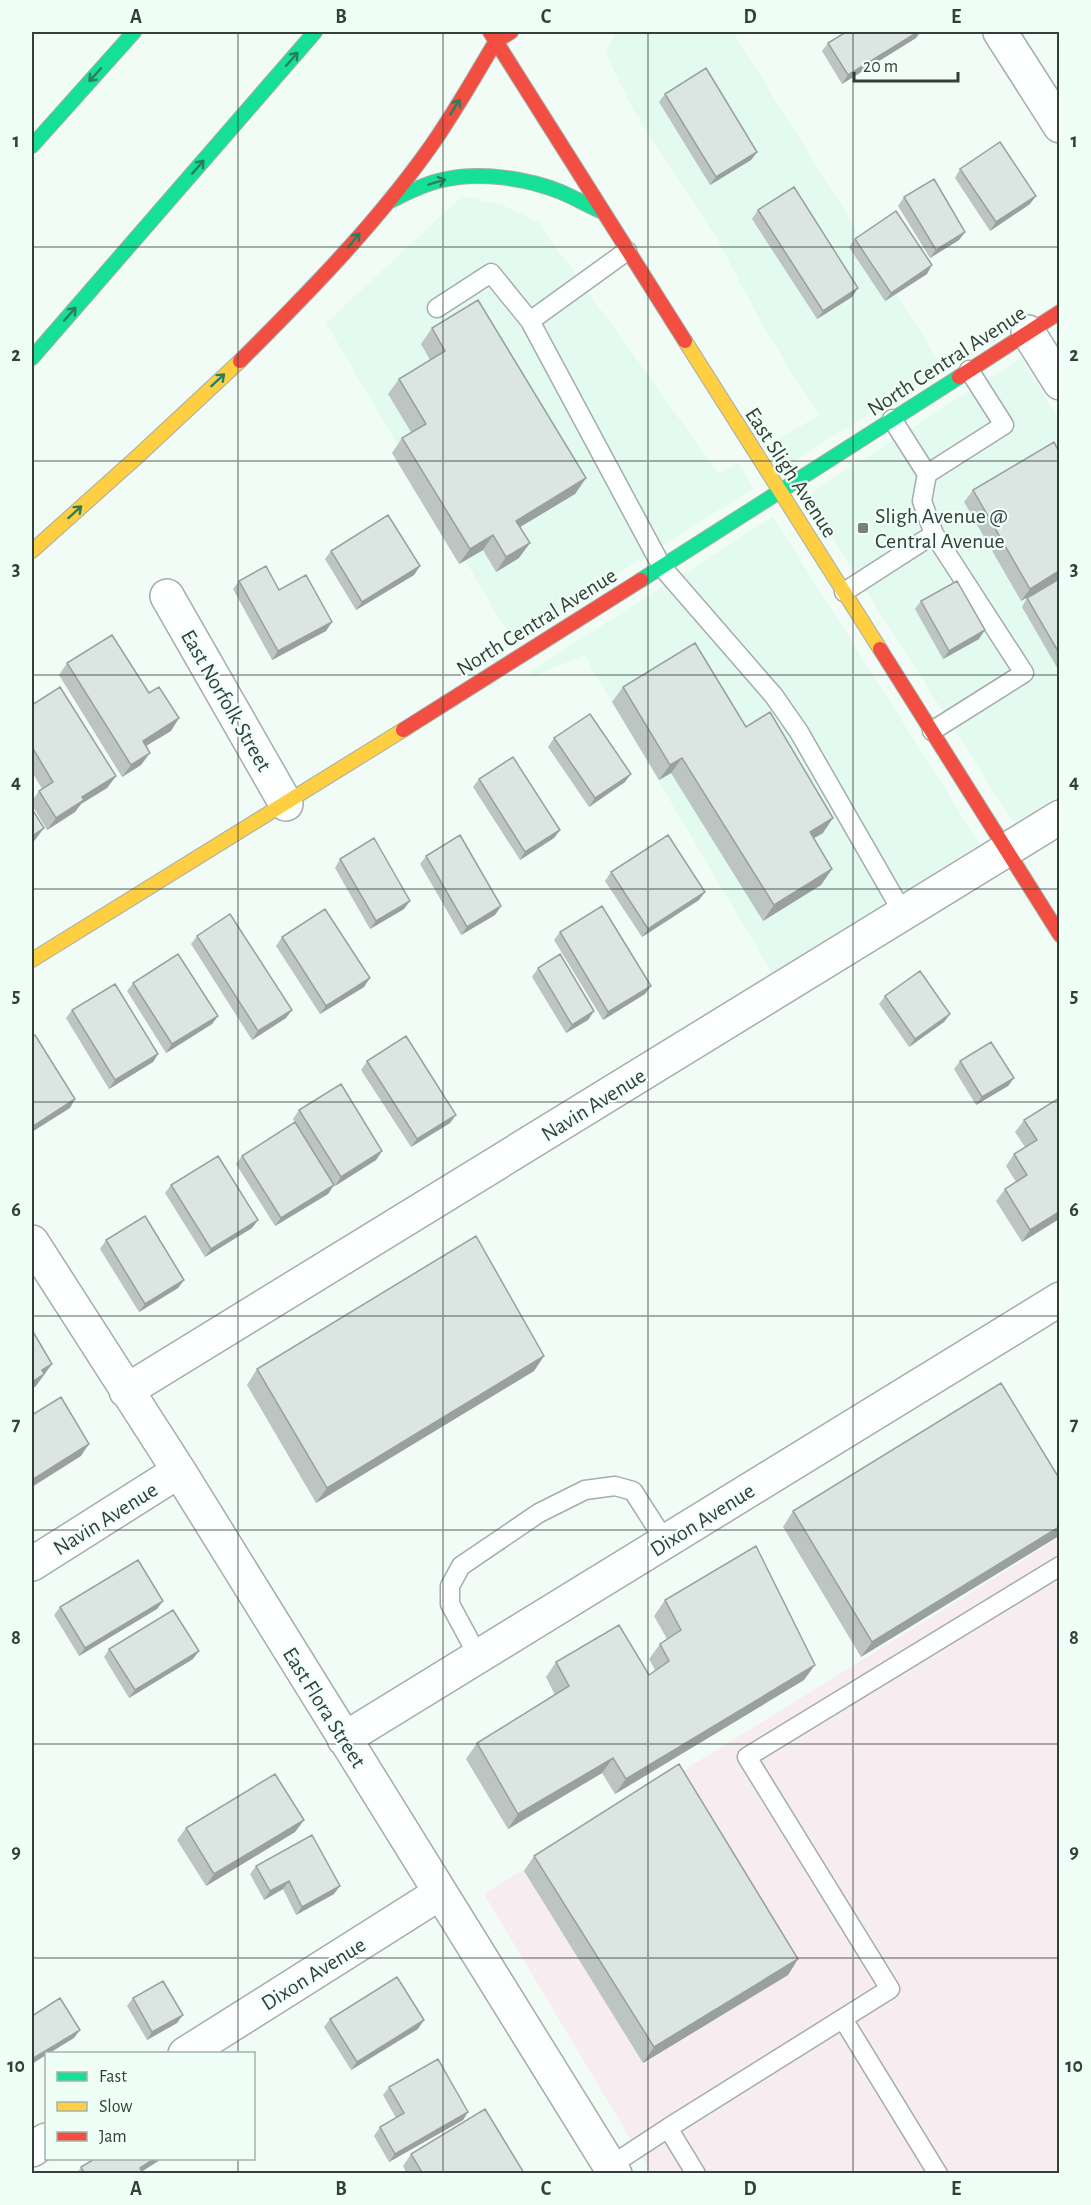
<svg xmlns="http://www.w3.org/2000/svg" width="1091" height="2205" font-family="'Alegreya Sans',sans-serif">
  <rect width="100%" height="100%" fill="#f2fcf7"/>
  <!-- built -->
  <path fill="#e2faef" d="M615,32H733L941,365L963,353L787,466L773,443L819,415L768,335L717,239L634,111L606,54Z
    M462,196L502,205L538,222L719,474L738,463L754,488L512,640L326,323Z
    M1021,358L1059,420V795L1014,823L806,496Z
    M773,517L980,844L772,973L584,655L534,676L530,671Z"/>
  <!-- green -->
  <path fill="#f7ecf0" d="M1059,1538V2173H651L484,1894Z"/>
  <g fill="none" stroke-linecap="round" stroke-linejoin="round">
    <!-- lane casing -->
    <g stroke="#a4ada9" stroke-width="21">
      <path id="lane" d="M627,251L530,321L662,567L774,696L799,732L903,913
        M437,308L491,273L530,321
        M892,419L927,474L922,501L934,534
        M927,474L1004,425L969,370
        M844,592L934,534L1024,673L932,731
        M478,1656L450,1604V1586L461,1566L539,1513L585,1490L615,1486L633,1491L665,1541
        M843,2019L938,2174
        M610,2166L668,2128
        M696,2174L668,2128L890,1989L747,1757L1060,1566"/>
    </g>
    <!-- street casing -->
    <g stroke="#a4ada9" stroke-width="36">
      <path id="street" d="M1000,32L1060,126
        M1028,332L1060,383
        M167,596L286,804
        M32,1242L179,1471L615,2174
        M126,1391L1060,817
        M32,1564L179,1471
        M344,1739L1060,1299
        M185,2054L440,1893
        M32,2150L46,2140"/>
    </g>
    <!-- fast casing -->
    <g stroke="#a4ada9" stroke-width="16">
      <path id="fast" d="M32,146L134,32
        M390,201C407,193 423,184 442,180C478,171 526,178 561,192C575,198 589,206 603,212
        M32,358L315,32
        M641,580L959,377"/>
    </g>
    <!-- slow casing -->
    <g stroke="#a4ada9" stroke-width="16">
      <path id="slow" d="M685,341L880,649
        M32,551L137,457L240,361
        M32,960L403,730"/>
    </g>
    <!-- jam casing -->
    <g stroke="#a4ada9" stroke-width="16">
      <path id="jam" d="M490,32L685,341
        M240,361C308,293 376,224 431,146C455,112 475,76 496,41L511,32
        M959,377L1060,312
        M880,649L1060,935
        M403,730L641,580"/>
    </g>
    <!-- lane -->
    <use href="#lane" stroke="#fdfffe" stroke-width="18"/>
    <!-- street -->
    <use href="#street" stroke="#fdfffe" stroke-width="33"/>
    <!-- fast -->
    <use href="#fast" stroke="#16e098" stroke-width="14"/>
    <!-- slow -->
    <use href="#slow" stroke="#ffcf43" stroke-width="14"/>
    <!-- jam -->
    <use href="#jam" stroke="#f24e42" stroke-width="14"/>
  </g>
  <!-- wall -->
  <path fill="#bcc5c2" d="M846,32H920L916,38L842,84L822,51L828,43Z
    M665,94L757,152L751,160L710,185L659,102Z
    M960,169L1030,204L990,231L955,178Z
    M904,197L965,232L959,240L930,258L898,206Z
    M758,210L858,288L852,297L817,319L752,219Z
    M855,239L927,274L885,301L849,247Z
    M432,328L586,478L575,494L520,527L519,558L496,572L483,550L459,564L392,453L402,438L411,432L388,394L399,379L430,360L421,344Z
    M973,490L1059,579L1021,601L964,502Z
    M331,551L420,566L414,575L356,610L325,559Z
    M1059,579V671L1022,607L1027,598Z
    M239,581L279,590L332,622L326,631L272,660L233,589Z
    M921,601L979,639L943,659L915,609Z
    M67,663L149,693L179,718L171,731L146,746L141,765L122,777L59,675Z
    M623,687L746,727L823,833L813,838L832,869L821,885L763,921L671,773L659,780L612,702Z
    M32,705L116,776L107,788L81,804L75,812L47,830L32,805V801L39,791L42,789L32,772Z
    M554,738L625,782L589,807L548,747Z
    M479,779L560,830L554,838L520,860L473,787Z
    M426,856L501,906L495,915L461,935L420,864Z
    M340,859L404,909L370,929L335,868Z
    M611,872L699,900L642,937L605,881Z
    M560,932L645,994L603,1020L554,940Z
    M197,936L286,1018L252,1040L191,944Z
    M282,937L364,987L320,1014L276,946Z
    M538,968L594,1011L588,1020L566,1033L532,977Z
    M133,983L218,1016L212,1024L166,1053L127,991Z
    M885,996L950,1014L944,1022L909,1047L879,1004Z
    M72,1010L158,1054L153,1062L109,1089L66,1018Z
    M367,1061L450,1123L411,1147L361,1070Z
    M960,1061L1014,1078L1008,1086L976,1105L954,1069Z
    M1059,1098V1219L1022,1242L996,1201L1005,1189L1016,1182L1006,1166L1014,1154L1025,1147L1015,1132L1024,1120Z
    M299,1110L382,1151L376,1160L335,1186L293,1119Z
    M242,1156L334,1185L328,1194L275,1226L236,1164Z
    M171,1185L258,1220L252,1228L205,1257L165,1193Z
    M106,1240L184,1280L178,1288L139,1312L100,1249Z
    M544,1356L534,1371L316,1503L247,1385L257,1369Z
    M1059,1478L861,1657L783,1527L793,1511Z
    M665,1600L804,1680L615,1794L602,1773L508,1829L466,1759L477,1743L555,1695L546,1677L556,1662L649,1675L655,1670L649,1659L660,1644L667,1639L654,1616Z
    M163,1601L157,1609L79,1656L54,1615L60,1607Z
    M109,1649L193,1659L129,1698L104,1657Z
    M304,1820L295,1832L206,1886L177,1840L186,1828Z
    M534,1856L798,1959L788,1975L643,2063L524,1871Z
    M256,1866L334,1894L296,1915L283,1889L264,1900L250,1874Z
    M133,1998L177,2023L147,2040L127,2006Z
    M330,2019L418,2029L351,2070L324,2027Z
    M389,2087L468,2112L463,2120L389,2162L374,2136L380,2127L396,2118L383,2095Z
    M411,2154L524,2173L407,2174L403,2166Z
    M96,2158H163L142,2171L143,2174H77L81,2167Z"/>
  <!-- shaded-wall -->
  <path fill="#99a09e" d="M918,32H920L916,38L842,84L848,75Z
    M757,152L751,160L710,185L716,177Z
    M1036,196L1030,204L990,231L996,222Z
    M965,232L959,240L930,258L936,250Z
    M932,265L927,274L885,301L891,293Z
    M858,288L852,297L817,319L823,311Z
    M586,478L575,494L505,536L516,521Z
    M493,535L483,550L459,564L470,549Z
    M530,543L519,558L496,572L506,557Z
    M420,566L414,575L356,610L362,602Z
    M1059,571V579L1021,601L1030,589Z
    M332,622L326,631L272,660L278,651Z
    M985,630L979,639L943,659L949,651Z
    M179,718L171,731L134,753L143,741Z
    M150,753L141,765L122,777L131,765Z
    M682,758L671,773L659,780L670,765Z
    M631,774L625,782L589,807L595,798Z
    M116,776L107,788L81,804L75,812L47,830L56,818L82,797Z
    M833,818L823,833L799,847L810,832Z
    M44,828L35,840L32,843V836Z
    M560,830L554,838L520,860L525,852Z
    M832,869L821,885L763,921L774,905Z
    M705,892L699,900L642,937L648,929Z
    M410,901L404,909L370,929L376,921Z
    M501,906L495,915L461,935L467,927Z
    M370,978L364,987L320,1014L326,1006Z
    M651,986L645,994L603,1020L608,1012Z
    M292,1010L286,1018L252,1040L258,1031Z
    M594,1011L588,1020L566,1033L572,1025Z
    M950,1014L944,1022L909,1047L915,1039Z
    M218,1016L212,1024L166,1053L172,1044Z
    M158,1054L153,1062L109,1089L115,1080Z
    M1014,1078L1008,1086L976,1105L982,1097Z
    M75,1099L70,1108L32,1132V1127Z
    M456,1115L450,1123L411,1147L417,1139Z
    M382,1151L376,1160L335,1186L341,1177Z
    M334,1185L328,1194L275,1226L281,1218Z
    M1059,1212V1219L1022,1242L1030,1230Z
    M258,1220L252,1228L205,1257L211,1249Z
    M184,1280L178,1288L139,1312L145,1304Z
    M544,1356L534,1371L316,1503L327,1488Z
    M52,1364L36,1386L32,1389V1382L42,1370Z
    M89,1444L81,1456L32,1487V1480Z
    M1059,1527V1536L861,1657L872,1642Z
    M163,1601L157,1609L79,1656L85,1648Z
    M199,1651L193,1659L129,1698L135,1690Z
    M815,1665L804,1680L615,1794L626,1779Z
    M613,1758L602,1773L508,1829L518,1814Z
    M304,1820L295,1832L206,1886L214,1874Z
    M289,1881L283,1889L264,1900L270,1891Z
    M340,1886L334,1894L296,1915L302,1907Z
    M798,1959L788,1975L643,2063L654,2047Z
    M183,2015L177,2023L147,2040L152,2032Z
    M424,2020L418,2029L351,2070L357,2062Z
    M80,2030L74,2038L48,2054H46V2055L32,2064V2059Z
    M468,2112L463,2120L389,2162L395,2154Z
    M155,2158H163L138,2174L140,2168Z"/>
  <!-- building -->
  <path fill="#dbe5e1" stroke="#99a09e" stroke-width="1.5" d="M846,32H918L848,75L828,43Z
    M706,68L757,152L716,177L665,94Z
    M1000,142L1036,196L996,222L960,169Z
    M934,179L965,232L936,250L904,197Z
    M794,187L858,288L823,311L758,210Z
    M896,211L932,265L891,293L855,239Z
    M478,300L586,478L516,521L530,543L506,557L493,535L470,549L402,438L426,424L399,379L445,351L432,328Z
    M1054,442L1059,452V571L1030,589L973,490Z
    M388,515L420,566L362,602L331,551Z
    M266,566L279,590L306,575L332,622L278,651L239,581Z
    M1059,579V653L1027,598Z
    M957,581L985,630L949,651L921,601Z
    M112,635L149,693L159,687L179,718L143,741L150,753L131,765L67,663Z
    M695,643L746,727L770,712L833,818L810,832L832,869L774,905L682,758L670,765L623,687Z
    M60,687L116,776L82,797L84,800L56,818L39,791L53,782L32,747V705Z
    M590,714L631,774L595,798L554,738Z
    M513,757L560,830L525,852L479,779Z
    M32,809L44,828L32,836Z
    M460,835L501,906L467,927L426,856Z
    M668,835L705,892L648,929L611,872Z
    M374,838L410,901L376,921L340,859Z
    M602,906L651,986L608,1012L560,932Z
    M325,909L370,978L326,1006L282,937Z
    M230,914L292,1010L258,1031L197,936Z
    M178,954L218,1016L172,1044L133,983Z
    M560,954L594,1011L572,1025L538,968Z
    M920,971L950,1014L915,1039L885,996Z
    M115,984L158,1054L115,1080L72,1010Z
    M35,1035L75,1099L32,1127V1037Z
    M406,1036L456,1115L417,1139L367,1061Z
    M991,1042L1014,1078L982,1097L960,1061Z
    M341,1084L382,1151L341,1177L299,1110Z
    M1059,1098V1212L1030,1230L1005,1189L1027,1175L1014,1154L1037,1140L1024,1120Z
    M295,1122L334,1185L281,1218L242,1156Z
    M218,1156L258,1220L211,1249L171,1185Z
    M145,1216L184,1280L145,1304L106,1240Z
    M476,1236L544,1356L327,1488L257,1369Z
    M32,1330L52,1364L42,1370L44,1374L32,1382Z
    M1001,1383L1059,1478V1527L872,1642L793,1511Z
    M61,1397L89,1444L32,1480V1415Z
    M756,1546L815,1665L626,1779L613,1758L518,1814L477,1743L569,1686L556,1662L619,1625L649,1675L669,1661L660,1644L681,1630L665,1600Z
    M138,1560L163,1601L85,1648L60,1607Z
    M173,1610L199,1651L135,1690L109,1649Z
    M679,1764L798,1959L654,2047L534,1856Z
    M275,1774L304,1820L214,1874L186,1828Z
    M312,1835L340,1886L302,1907L289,1881L270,1891L256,1866Z
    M397,1977L424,2020L357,2062L330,2019Z
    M163,1981L183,2015L152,2032L133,1998Z
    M60,1998L80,2030L32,2059V2016Z
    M438,2059L468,2112L395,2154L380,2127L404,2113L389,2087Z
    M485,2109L524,2173L423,2174L411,2154Z
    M96,2158H155L140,2168L143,2174H85L81,2167Z"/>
  <!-- one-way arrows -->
  <defs><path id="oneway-shaft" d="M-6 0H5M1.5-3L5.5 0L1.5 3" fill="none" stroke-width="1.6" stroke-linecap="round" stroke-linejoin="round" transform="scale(1.5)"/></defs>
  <g stroke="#287f60">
    <use href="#oneway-shaft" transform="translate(292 59) rotate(-49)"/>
    <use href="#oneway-shaft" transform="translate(95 75) rotate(132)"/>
    <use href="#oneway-shaft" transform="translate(455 107) rotate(-58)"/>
    <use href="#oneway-shaft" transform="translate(198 167) rotate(-49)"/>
    <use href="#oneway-shaft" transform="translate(437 182) rotate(-17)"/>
    <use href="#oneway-shaft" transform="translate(354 240) rotate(-51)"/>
    <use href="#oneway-shaft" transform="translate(70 314) rotate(-49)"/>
    <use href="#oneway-shaft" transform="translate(218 380) rotate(-43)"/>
    <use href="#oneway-shaft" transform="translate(75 512) rotate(-42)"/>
  </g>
  <!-- grid -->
  <path fill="none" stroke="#343f3a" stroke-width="1.5" stroke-opacity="0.55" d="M238,32V2054M443,32V2174M648,32V2174M853,32V2174M32,247H1060M32,461H1060M32,675H1060M32,889H1060M32,1102H1060M32,1316H1060M32,1530H1060M32,1744H1060M32,1958H1060M238,2158V2174"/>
  <!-- markers -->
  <rect fill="#76817c" stroke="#effff8" stroke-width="2" x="857" y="522" width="12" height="12" rx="3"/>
  <g text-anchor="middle" stroke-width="4.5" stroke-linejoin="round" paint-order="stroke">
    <!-- street labels -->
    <g font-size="22" fill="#343f3a" stroke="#effff8">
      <text transform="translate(946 360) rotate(-33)" y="8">North Central Avenue</text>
      <text transform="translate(792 472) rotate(57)" y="8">East Sligh Avenue</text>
      <text transform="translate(536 621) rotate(-32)" y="8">North Central Avenue</text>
      <text transform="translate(227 700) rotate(60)" y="8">East Norfolk Street</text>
      <text transform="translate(593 1104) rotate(-32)" y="8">Navin Avenue</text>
      <text transform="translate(105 1518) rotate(-32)" y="8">Navin Avenue</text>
      <text transform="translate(702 1519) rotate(-32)" y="8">Dixon Avenue</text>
      <text transform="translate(325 1707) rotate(58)" y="8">East Flora Street</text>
      <text transform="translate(313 1973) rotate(-32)" y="8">Dixon Avenue</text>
    </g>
    <!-- poi labels -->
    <g font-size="22" fill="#343f3a" stroke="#effff8" text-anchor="start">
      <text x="875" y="523">Sligh Avenue @<tspan x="875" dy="25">Central Avenue</tspan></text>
    </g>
  </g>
  <!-- border -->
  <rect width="1091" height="2205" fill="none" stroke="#effff8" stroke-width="66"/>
  <!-- legend -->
  <rect x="45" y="2052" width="210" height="108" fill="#effff8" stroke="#a4b2ac" stroke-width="1.5"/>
  <rect x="57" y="2072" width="30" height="9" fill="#16e098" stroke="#a4b2ac" stroke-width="1.5"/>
  <text x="99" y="2082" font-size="18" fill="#343f3a">Fast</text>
  <rect x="57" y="2102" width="30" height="9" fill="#ffcf43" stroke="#a4b2ac" stroke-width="1.5"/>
  <text x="99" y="2112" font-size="18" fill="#343f3a">Slow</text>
  <rect x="57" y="2132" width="30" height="9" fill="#f24e42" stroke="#a4b2ac" stroke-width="1.5"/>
  <text x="99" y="2142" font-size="18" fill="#343f3a">Jam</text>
  <!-- scale -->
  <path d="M854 72v9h104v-9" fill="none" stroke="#343f3a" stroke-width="3"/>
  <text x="863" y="72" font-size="18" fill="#343f3a" stroke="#effff8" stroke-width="4.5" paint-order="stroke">20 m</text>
  <rect x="33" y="33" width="1025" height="2139" fill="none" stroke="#343f3a" stroke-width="2"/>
  <g font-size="20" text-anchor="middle" font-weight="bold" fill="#343f3a">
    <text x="136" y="23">A</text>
    <text x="341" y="23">B</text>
    <text x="546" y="23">C</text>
    <text x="750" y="23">D</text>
    <text x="956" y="23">E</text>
    <text x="16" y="147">1</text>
    <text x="1074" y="147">1</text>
    <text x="16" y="361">2</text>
    <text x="1074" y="361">2</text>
    <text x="16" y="575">3</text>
    <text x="1074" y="575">3</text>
    <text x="16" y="788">4</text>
    <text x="1074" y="788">4</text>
    <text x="16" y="1002">5</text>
    <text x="1074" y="1002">5</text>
    <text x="16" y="1216">6</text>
    <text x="1074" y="1216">6</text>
    <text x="16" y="1430">7</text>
    <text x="1074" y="1430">7</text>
    <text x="16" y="1644">8</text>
    <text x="1074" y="1644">8</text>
    <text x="16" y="1858">9</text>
    <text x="1074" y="1858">9</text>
    <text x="16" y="2072">10</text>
    <text x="1074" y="2072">10</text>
    <text x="136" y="2195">A</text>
    <text x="341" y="2195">B</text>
    <text x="546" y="2195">C</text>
    <text x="750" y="2195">D</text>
    <text x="956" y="2195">E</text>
  </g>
</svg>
